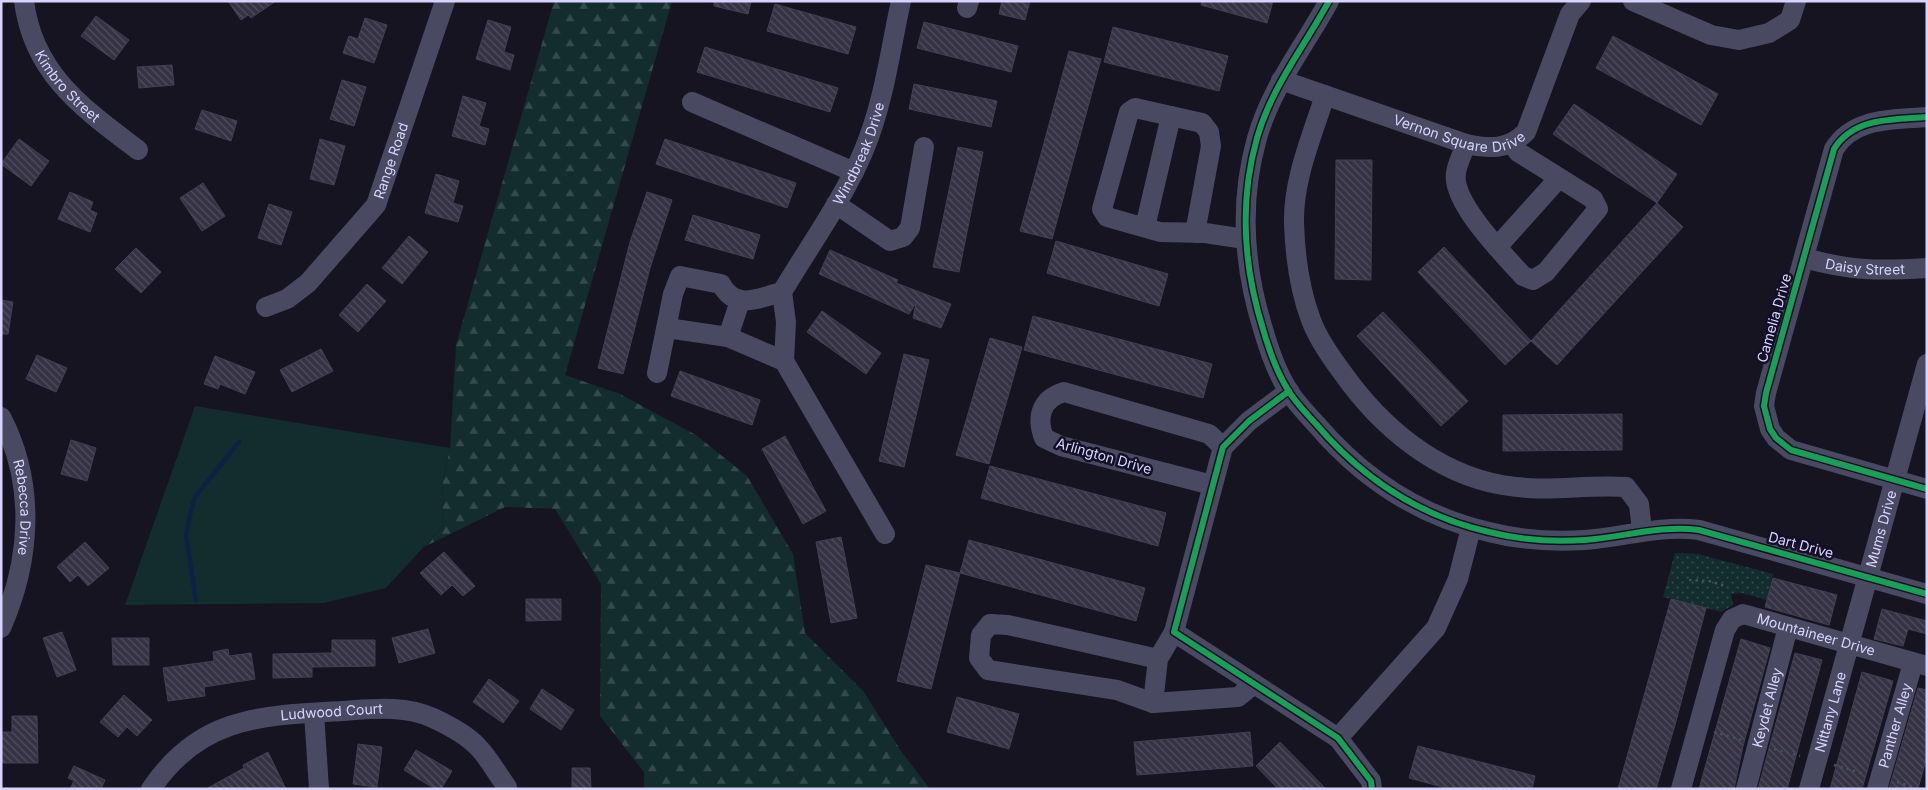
<svg xmlns="http://www.w3.org/2000/svg" width="1928" height="790" font-family="Inter,sans-serif">
  <defs>
    <pattern id="forest-firs" width="22" height="20" patternUnits="userSpaceOnUse" patternTransform="scale(1.25)"><rect width="22" height="20" fill="#132c2d"/><path d="M5 1l3.5 6h-7zM16 11l3.5 6h-7z" fill="#354a4c"/></pattern>
    <pattern id="park-dots" width="8" height="8" patternUnits="userSpaceOnUse" patternTransform="scale(1.25)"><rect width="8" height="8" fill="#132c2d"/><path d="M2 2h.1M6 6h.1" fill="none" stroke="#354a4c" stroke-width="1.8" stroke-linecap="round"/></pattern>
    <pattern id="building-back-hatch" width="6" height="6" patternUnits="userSpaceOnUse" patternTransform="scale(1.25)"><rect width="6" height="6" fill="#343243"/><path d="M-1 5l2 2M0 0l6 6M5-1l2 2" fill="none" stroke="#514f5f"/></pattern>
  </defs>
  <rect width="100%" height="100%" fill="#161421"/>
  <!-- green -->
  <path fill="#132c2d" d="M195,406L450,448L442,485L443,526L386,588L324,603L125,605Z"/>
  <!-- forest -->
  <path fill="url(#forest-firs)" d="M554,1H672L565,375L620,394L696,435L747,476L793,554L805,633L864,692L901,751L930,789H644V772L600,716L601,584L555,509L505,507L424,547L443,526L442,485L450,448L456,345Z"/>
  <!-- park -->
  <path fill="url(#park-dots)" d="M1675,553L1698,554L1773,574L1767,600L1742,593L1731,594L1733,605L1721,612L1663,597Z"/>
  <g fill="none" stroke-linecap="round" stroke-linejoin="round">
    <!-- stream -->
    <path stroke="#0d2144" stroke-width="4.5" d="M196,601L186,535L190,515L195,497L239,442"/>
  </g>
  <!-- building -->
  <path fill="url(#building-back-hatch)" stroke="#433f54" d="M228,1H276L251,18L248,15L241,20Z
    M714,1H751L748,14L714,6Z
    M1002,1H1030L1025,20L999,14Z
    M1202,1H1273L1267,23L1201,5Z
    M775,4L856,27L848,54L767,31Z
    M96,16L129,40L114,60L81,36Z
    M365,18L387,25L374,63L343,53L349,36L358,39Z
    M488,20L511,27L504,52L514,55L510,70L476,59Z
    M924,22L1018,46L1011,72L917,48Z
    M1113,27L1228,56L1219,91L1104,62Z
    M1613,36L1718,94L1701,125L1596,68Z
    M705,47L838,88L830,112L697,72Z
    M1069,51L1101,59L1052,239L1020,231Z
    M172,65L174,85L139,88L137,67Z
    M342,80L366,87L354,126L330,119Z
    M914,84L997,101L991,127L909,109Z
    M463,96L486,103L479,126L489,129L485,145L452,136Z
    M1574,104L1677,174L1657,203L1553,134Z
    M202,110L237,121L231,141L195,129Z
    M19,139L49,161L31,186L1,164Z
    M320,139L345,146L334,185L310,179Z
    M665,139L796,183L787,208L656,164Z
    M958,147L983,152L959,272L933,267Z
    M1336,160H1372L1371,280L1335,279Z
    M436,174L459,181L453,203L463,206L458,222L425,213Z
    M203,183L225,216L202,231L180,198Z
    M70,192L93,202L90,210L97,213L90,232L58,219Z
    M647,192L672,200L650,268L623,374L598,368L630,242Z
    M1657,203L1683,227L1557,365L1531,341Z
    M269,204L292,212L281,245L258,238Z
    M693,215L760,235L753,259L685,240Z
    M409,236L428,252L402,284L382,268Z
    M1056,241L1168,274L1159,306L1047,273Z
    M1444,247L1531,341L1505,365L1418,272Z
    M136,248L161,272L141,293L115,269Z
    M830,250L898,280L896,283L951,304L941,328L913,318L916,303L909,314L819,274Z
    M367,284L386,301L358,332L339,315Z
    M1,300L13,302L8,334H1Z
    M822,311L881,353L866,374L807,332Z
    M1383,312L1468,401L1441,426L1357,336Z
    M1033,316L1212,364L1203,398L1024,350Z
    M990,338L1022,347L989,464L956,455Z
    M321,349L333,371L292,392L280,370Z
    M904,354L929,360L904,467L879,461Z
    M37,355L67,368L56,392L26,379Z
    M215,356L255,372L245,394L220,384L218,389L204,384Z
    M680,371L760,400L752,425L671,396Z
    M1622,414V450L1503,451V415Z
    M785,436L826,511L803,524L762,449Z
    M71,440L96,448L87,481L61,474Z
    M990,466L1166,513L1158,546L981,498Z
    M841,537L857,618L831,623L816,542Z
    M969,540L1145,588L1136,621L960,573Z
    M85,542L109,568L88,586L78,575L70,582L57,567Z
    M444,552L475,586L463,596L452,585L441,595L420,573Z
    M926,565L960,573L931,689L897,681Z
    M1773,578L1837,595L1829,625L1765,607Z
    M526,599H561V620L526,621Z
    M1671,599L1706,608L1675,725L1656,789H1618Z
    M1882,609L1927,621V634L1908,629L1903,646L1874,639Z
    M428,629L435,653L399,663L392,638Z
    M62,632L76,670L57,677L43,638Z
    M112,638H149V665H113Z
    M1741,639L1770,648L1743,746L1734,789H1699Z
    M332,640H375V666L312,667V677L273,678V654L332,653Z
    M228,649L229,656L251,653L255,679L204,687L205,696L168,701L163,668L214,661L213,652Z
    M1795,653L1822,660L1787,789H1758Z
    M1862,672L1893,681L1862,789H1830Z
    M489,679L519,701L503,723L473,702Z
    M1918,688L1927,690V756L1918,789H1889Z
    M542,689L574,710L561,730L530,709Z
    M124,695L152,720L137,736L127,727L118,737L100,722Z
    M957,697L1019,714L1009,749L947,732Z
    M12,716H37L38,763H2L1,732H12Z
    M1250,732L1253,766L1137,775L1134,742Z
    M1280,742L1326,789H1278L1256,766Z
    M358,744L382,747L377,787L353,784Z
    M1418,746L1535,776L1532,789H1450L1409,778Z
    M416,750L452,771L441,789H435L404,770Z
    M268,752L286,789H206L244,768L243,765Z
    M74,766L105,780L101,789H70L74,781L68,778Z
    M572,768H590L591,789H572Z"/>
  <g fill="none" stroke-linecap="round" stroke-linejoin="round">
    <!-- path -->
    <path stroke="#44505f" stroke-width="2.5" stroke-dasharray="2.5 4" stroke-linecap="butt" d="M1689,580L1709,581L1725,586
      M1714,732L1742,740
      M1774,749L1800,756
      M1834,765L1865,774
      M1897,782L1919,789"/>
    <!-- minor -->
    <g stroke="#4a4962" stroke-width="20">
      <path id="s1" d="M24,1C33,74 84,109 138,150"/>
      <path d="M1329,1C1304,47 1272,86 1257,138C1239,202 1243,265 1263,329C1269,350 1276,371 1288,390C1295,402 1306,413 1316,424C1362,478 1419,516 1489,532C1520,540 1553,542 1585,540C1624,537 1660,525 1699,530L1927,594"/>
      <path d="M1633,1L1711,35L1739,40L1769,33L1790,20L1796,1"/>
      <path d="M967,8L969,1"/>
      <path id="s2" d="M1281,80L1466,144C1490,149 1508,150 1526,132L1570,14L1581,1"/>
      <path d="M1325,95C1312,137 1293,179 1294,223C1295,254 1300,291 1311,320C1318,339 1330,356 1342,372C1380,426 1435,473 1502,485C1547,493 1583,484 1626,487L1639,504L1642,531"/>
      <path d="M692,102L854,172"/>
      <path d="M1927,117C1893,120 1854,117 1834,149L1766,393L1764,406L1770,429L1776,438L1791,450L1927,489"/>
      <path d="M1466,144C1463,153 1457,164 1456,173C1451,202 1505,256 1523,276L1533,280L1546,272L1598,209L1593,199L1518,152L1512,143"/>
      <path d="M836,204L890,241L903,237L910,228L924,147"/>
      <path d="M1145,227L1171,116"/>
      <path d="M1195,233L1211,146L1209,132L1202,123L1135,108L1129,112L1102,209L1107,217L1160,232L1205,233L1245,239"/>
      <path d="M1497,247L1559,178"/>
      <path id="s3" d="M1804,258C1852,271 1878,271 1927,268"/>
      <path id="s4" d="M782,292C810,245 843,200 864,150C884,102 890,51 901,1"/>
      <path d="M782,292L786,322L784,361"/>
      <path id="s5" d="M266,307L287,299L308,283L376,205L445,1"/>
      <path d="M667,328L728,337L784,361L885,534"/>
      <path d="M728,337L740,301"/>
      <path d="M657,373L673,294L680,276L721,284C736,311 757,298 782,292"/>
      <path d="M1289,391L1249,421L1223,447L1174,632L1338,738L1371,781L1372,789"/>
      <path id="s6" d="M1,417C36,484 31,560 1,628"/>
      <path d="M1212,485L1061,446L1044,438C1036,417 1041,399 1064,392L1209,434L1223,447"/>
      <path d="M1158,659L1008,625L990,624L981,635L979,658L988,670L1117,690L1153,703L1238,697L1254,684"/>
      <path d="M1153,703L1158,659L1174,632"/>
      <path d="M314,713L319,789"/>
      <path d="M1338,738L1436,628L1458,579L1471,528"/>
      <path id="s7" d="M151,789C201,715 262,716 343,711C373,709 404,705 433,718C448,725 467,735 478,747C489,758 497,774 507,787"/>
      <path id="s8" d="M1681,789L1725,630L1732,619L1743,614L1927,666"/>
      <path id="s9" d="M1746,789L1788,627"/>
      <path id="s10" d="M1809,789L1927,364"/>
      <path id="s11" d="M1877,789L1913,663"/>
    </g>
    <!-- cycleway casing -->
    <g stroke="#130f26" stroke-width="9">
      <path id="cycleway" d="M1329,1C1304,47 1272,86 1257,138C1239,202 1243,265 1263,329C1269,350 1276,371 1288,390C1295,402 1306,413 1316,424C1362,478 1419,516 1489,532C1520,540 1553,542 1585,540C1624,537 1660,525 1699,530L1927,594
        M1927,117C1893,120 1854,117 1834,149L1766,393L1764,406L1770,429L1776,438L1791,450L1927,489
        M1289,391L1249,421L1223,447L1174,632L1338,738L1371,781L1372,789"/>
    </g>
    <!-- cycleway -->
    <use href="#cycleway" stroke="#1a9f57" stroke-width="6"/>
  </g>
  <g text-anchor="middle" stroke-width="5" stroke-linejoin="round" paint-order="stroke">
    <!-- street labels -->
    <g font-size="14" fill="#d9d4ff" stroke="#130f26">
      <text dy="5" stroke="none"><textPath href="#s1" startOffset="98">Kimbro Street</textPath></text>
      <text dy="5" stroke="none"><textPath href="#s2" startOffset="188">Vernon Square Drive</textPath></text>
      <text dy="5" stroke="none"><textPath href="#s4" startOffset="159">Windbreak Drive</textPath></text>
      <text dy="5" stroke="none"><textPath href="#s5" startOffset="199">Range Road</textPath></text>
      <text dy="5" stroke="none"><textPath href="#s3" startOffset="62">Daisy Street</textPath></text>
      <text transform="translate(1774 318) rotate(-74)" y="5">Camelia Drive</text>
      <text transform="translate(1104 456) rotate(16)" y="5">Arlington Drive</text>
      <text dy="5" stroke="none"><textPath href="#s6" startOffset="94">Rebecca Drive</textPath></text>
      <text dy="5" stroke="none"><textPath href="#s10" startOffset="270">Mums Drive</textPath></text>
      <text transform="translate(1801 545) rotate(15)" y="5">Dart Drive</text>
      <text dy="5" stroke="none"><textPath href="#s8" startOffset="266">Mountaineer Drive</textPath></text>
      <text dy="5" stroke="none"><textPath href="#s9" startOffset="84">Keydet Alley</textPath></text>
      <text dy="5" stroke="none"><textPath href="#s7" startOffset="206">Ludwood Court</textPath></text>
      <text dy="5" stroke="none"><textPath href="#s10" startOffset="80">Nittany Lane</textPath></text>
      <text dy="5" stroke="none"><textPath href="#s11" startOffset="66">Panther Alley</textPath></text>
    </g>
  </g>
  <!-- border -->
  <rect width="1928" height="790" fill="none" stroke="#d9d4ff" stroke-width="5"/>
</svg>
